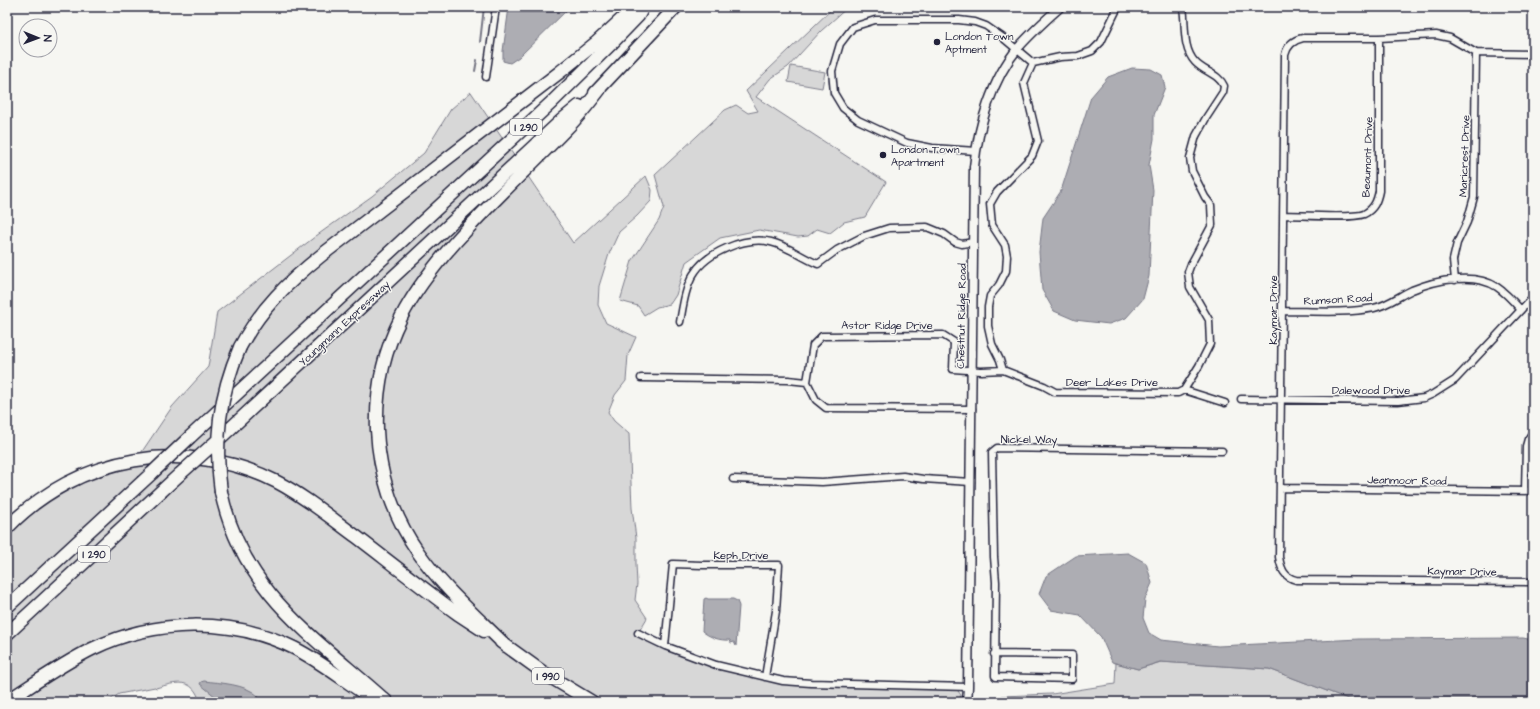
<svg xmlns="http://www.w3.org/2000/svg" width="1540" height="709" font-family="'Architects Daughter',sans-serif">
  <rect width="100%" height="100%" fill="#f6f6f2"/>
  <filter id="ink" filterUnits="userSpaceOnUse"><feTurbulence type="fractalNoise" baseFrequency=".025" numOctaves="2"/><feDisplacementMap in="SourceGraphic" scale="8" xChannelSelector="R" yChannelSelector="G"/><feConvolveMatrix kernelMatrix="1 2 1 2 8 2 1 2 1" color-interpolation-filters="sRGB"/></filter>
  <g filter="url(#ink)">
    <!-- green -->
    <path fill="#d7d7d7" stroke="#7c7c89" d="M834,7H848L821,31L788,67L770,79L756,97L886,182L865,217L844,222L830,233L817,229L808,236L798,237L759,230L720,238L686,262L676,295L670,304L657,307L644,315L638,306L620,301L632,261L659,220L664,207L655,175L725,110L736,105L748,113L758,111L746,91Z
      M791,66L825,72L822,88L788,82Z
      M471,92L573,243L646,176L652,190L651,201L637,216L619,232L609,254L599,286L598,305L606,323L636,337L628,355L626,381L615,395L608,412L614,421L629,434L632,508L636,538V564L637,584L635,600L647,618L638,633L716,665L783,681L955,687L961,695L959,702H200C193,677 176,682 156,688L155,687L119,694L107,702H7V528L39,499L137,459L172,407L208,367L217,312L316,236L372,196L424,153L451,109Z
      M1161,662L1269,669L1356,702H998L1002,696L1052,694L1115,684L1116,663L1138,669Z"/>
    <!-- water -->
    <path fill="#adadb3" stroke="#757583" d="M509,7H570L519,57L510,63L503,61V51Z
      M1132,68L1151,69L1162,75L1165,87L1154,115V139L1149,165L1153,190L1149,276L1143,299L1126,318L1109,324L1075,320L1054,311L1042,290L1039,252L1043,218L1061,191L1091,97L1108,77Z
      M1128,553L1146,563L1152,583L1145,599L1143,618L1149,633L1161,640L1218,646L1359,639L1523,638L1533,640V702H1356L1269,669L1160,662L1138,669L1112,662L1101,637L1080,615L1051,610L1039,594L1046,576L1076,556Z
      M706,598L708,599H733L737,601L739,606L736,646L734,642L731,643L730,640C720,641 709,637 702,631L704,599Z
      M204,681C220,683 246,684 258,696L259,702H222L200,684L201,682Z"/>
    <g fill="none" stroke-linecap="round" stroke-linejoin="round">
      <!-- stream -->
      <path stroke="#757583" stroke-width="2" d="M480,42L484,7
        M475,71L477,60"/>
      <!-- minor casing -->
      <g stroke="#22223b" stroke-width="9">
        <path id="minor" d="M1533,54L1476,53L1450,38L1436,35L1379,38H1303C1293,40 1287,46 1285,55L1279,557C1281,569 1284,577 1296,580L1533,582
          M1033,63L1060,57L1078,56L1092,51L1101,42L1118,7
          M486,77L496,7
          M976,151L932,148L907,143L858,120L843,108L834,93L832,71L840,44L853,27L875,20H959L975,22L986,26L1002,37L1033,63L1024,83L1038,141L1032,156L997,192L990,204L992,225L1005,245L1007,256L1006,271L999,285L990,296L988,307V326L992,344L1000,360L1003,370
          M1283,215C1300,215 1352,219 1364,214C1374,209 1377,201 1379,191V38
          M1455,280L1453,260L1457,243L1467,222L1474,197L1476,53
          M1283,311C1312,311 1344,314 1374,308C1388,305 1399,296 1412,290C1436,280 1474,272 1497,287C1506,293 1514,302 1521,310
          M680,322C683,306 685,289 693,275C706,252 746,236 771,242C788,246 802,258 818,264L837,250L864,236L889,228L927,227L944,234L955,242L962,244L973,242
          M641,378L788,380L807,382L816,400L826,408L972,409
          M807,382L813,345L822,336L943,335L954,342L953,369L981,371L1003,370L1044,386L1055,392L1178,393L1184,390L1199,366L1210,344L1209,320L1190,287L1188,272L1191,264L1212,225L1211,205L1205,197L1192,171L1190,158L1196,136L1206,118L1223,92L1224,86C1219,74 1204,72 1195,62C1182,48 1186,25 1183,7
          M1184,390L1225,403
          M1241,399L1398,401L1424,398L1433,394L1455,380L1533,297
          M733,479L822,482L903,476L923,479L971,482
          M1280,488L1533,491
          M1525,491L1526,446L1528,439L1533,432
          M638,633L665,646L716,665L783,681L811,683L968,687
          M665,646L673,564L702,565H779L776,611L765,677
          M994,654L1072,655V679L996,677L995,676L996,582L994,557L992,452L997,448L1222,451"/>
      </g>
      <!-- tertiary casing -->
      <g stroke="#22223b" stroke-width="11">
        <path id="tertiary" d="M967,702L968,687L974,167C978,127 992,79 1018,48C1031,33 1046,20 1060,7"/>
      </g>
      <!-- motorway casing -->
      <g stroke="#22223b" stroke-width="15">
        <path id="motorway" d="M595,93L676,7
          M240,347C261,308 288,282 323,254L560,72L597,42L635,7
          M190,437L552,102L611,44L638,16L643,7
          M219,439L562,120L579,106
          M221,492C243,594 315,637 387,702
          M7,528C77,455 187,436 277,482C306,497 331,518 357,537C391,563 424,589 458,614L484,631
          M7,607L152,473
          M7,634L180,474
          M501,642L544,673L592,702
          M506,646C476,616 442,587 418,552C393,516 379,473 377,430C374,342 413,286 471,225C502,192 535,161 567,128C579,116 590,102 600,89
          M7,701C35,683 62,664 92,649C154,619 232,617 294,648C324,663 349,685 378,702"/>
      </g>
      <!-- minor -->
      <use href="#minor" stroke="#f6f6f2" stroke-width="6"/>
      <!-- tertiary -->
      <use href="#tertiary" stroke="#f6f6f2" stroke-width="8"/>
      <!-- motorway -->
      <use href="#motorway" stroke="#f6f6f2" stroke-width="12"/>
      <!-- motorway-bridge casing -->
      <g stroke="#22223b" stroke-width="15" stroke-linecap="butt">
        <path id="motorway-bridge" d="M152,473L190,437
          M180,474L219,439
          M221,492C214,440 219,396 240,347"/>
      </g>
      <!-- motorway-bridge -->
      <use href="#motorway-bridge" stroke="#f6f6f2" stroke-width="12"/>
    </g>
  </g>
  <!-- markers -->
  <g fill="#22223b" stroke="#f6f6f2" stroke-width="1.5">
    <circle cx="937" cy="42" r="4"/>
    <circle cx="883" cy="155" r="4"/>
  </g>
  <g text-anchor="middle" stroke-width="3" stroke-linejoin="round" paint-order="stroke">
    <!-- shield labels -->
    <g fill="#f6f6f2" stroke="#626272" stroke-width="1">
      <rect x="510" y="119" width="32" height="16" rx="3"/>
      <rect x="78" y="546" width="32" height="16" rx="3"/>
      <rect x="532" y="668" width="32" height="16" rx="3"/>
    </g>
    <g font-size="10" font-weight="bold" fill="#22223b">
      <text x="526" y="131">I 290</text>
      <text x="94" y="558">I 290</text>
      <text x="548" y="680">I 990</text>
    </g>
    <!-- poi labels -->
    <g font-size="11" fill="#22223b" stroke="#f6f6f2" text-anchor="start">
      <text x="945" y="40">London Town<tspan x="945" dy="13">Aptment</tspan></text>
      <text x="891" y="153">London Town<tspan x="891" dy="13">Apartment</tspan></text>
    </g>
    <!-- street labels -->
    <g font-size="11" fill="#22223b" stroke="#f6f6f2">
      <text transform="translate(1464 156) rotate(-88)" y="4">Maricrest Drive</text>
      <text transform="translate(1367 157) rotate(-88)" y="4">Beaumont Drive</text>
      <text transform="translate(1338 299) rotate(-3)" y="4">Rumson Road</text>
      <text transform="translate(1273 310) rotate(-90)" y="4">Kaymar Drive</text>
      <text transform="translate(961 316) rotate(-89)" y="4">Chestnut Ridge Road</text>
      <text transform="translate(344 323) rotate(-43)" y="4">Youngmann Expressway</text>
      <text x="887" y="329">Astor Ridge Drive</text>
      <text x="1112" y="386">Deer Lakes Drive</text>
      <text x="1371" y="394">Dalewood Drive</text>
      <text x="1029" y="443">Nickel Way</text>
      <text transform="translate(1407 480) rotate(1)" y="4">Jeanmoor Road</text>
      <text x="741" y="559">Keph Drive</text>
      <text transform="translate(1462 571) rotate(1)" y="4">Kaymar Drive</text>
    </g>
  </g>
  <!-- margin -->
  <rect width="1540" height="709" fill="none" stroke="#f6f6f2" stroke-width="24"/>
  <rect x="12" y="12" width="1516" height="685" fill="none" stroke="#22223b" stroke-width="1.5" filter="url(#ink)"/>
  <!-- north arrow -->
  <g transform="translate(38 38) rotate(91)"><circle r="19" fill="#f6f6f2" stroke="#a1a1a9"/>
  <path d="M0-3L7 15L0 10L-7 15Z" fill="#22223b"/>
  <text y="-6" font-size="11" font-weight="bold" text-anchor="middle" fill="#22223b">N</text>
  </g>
</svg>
